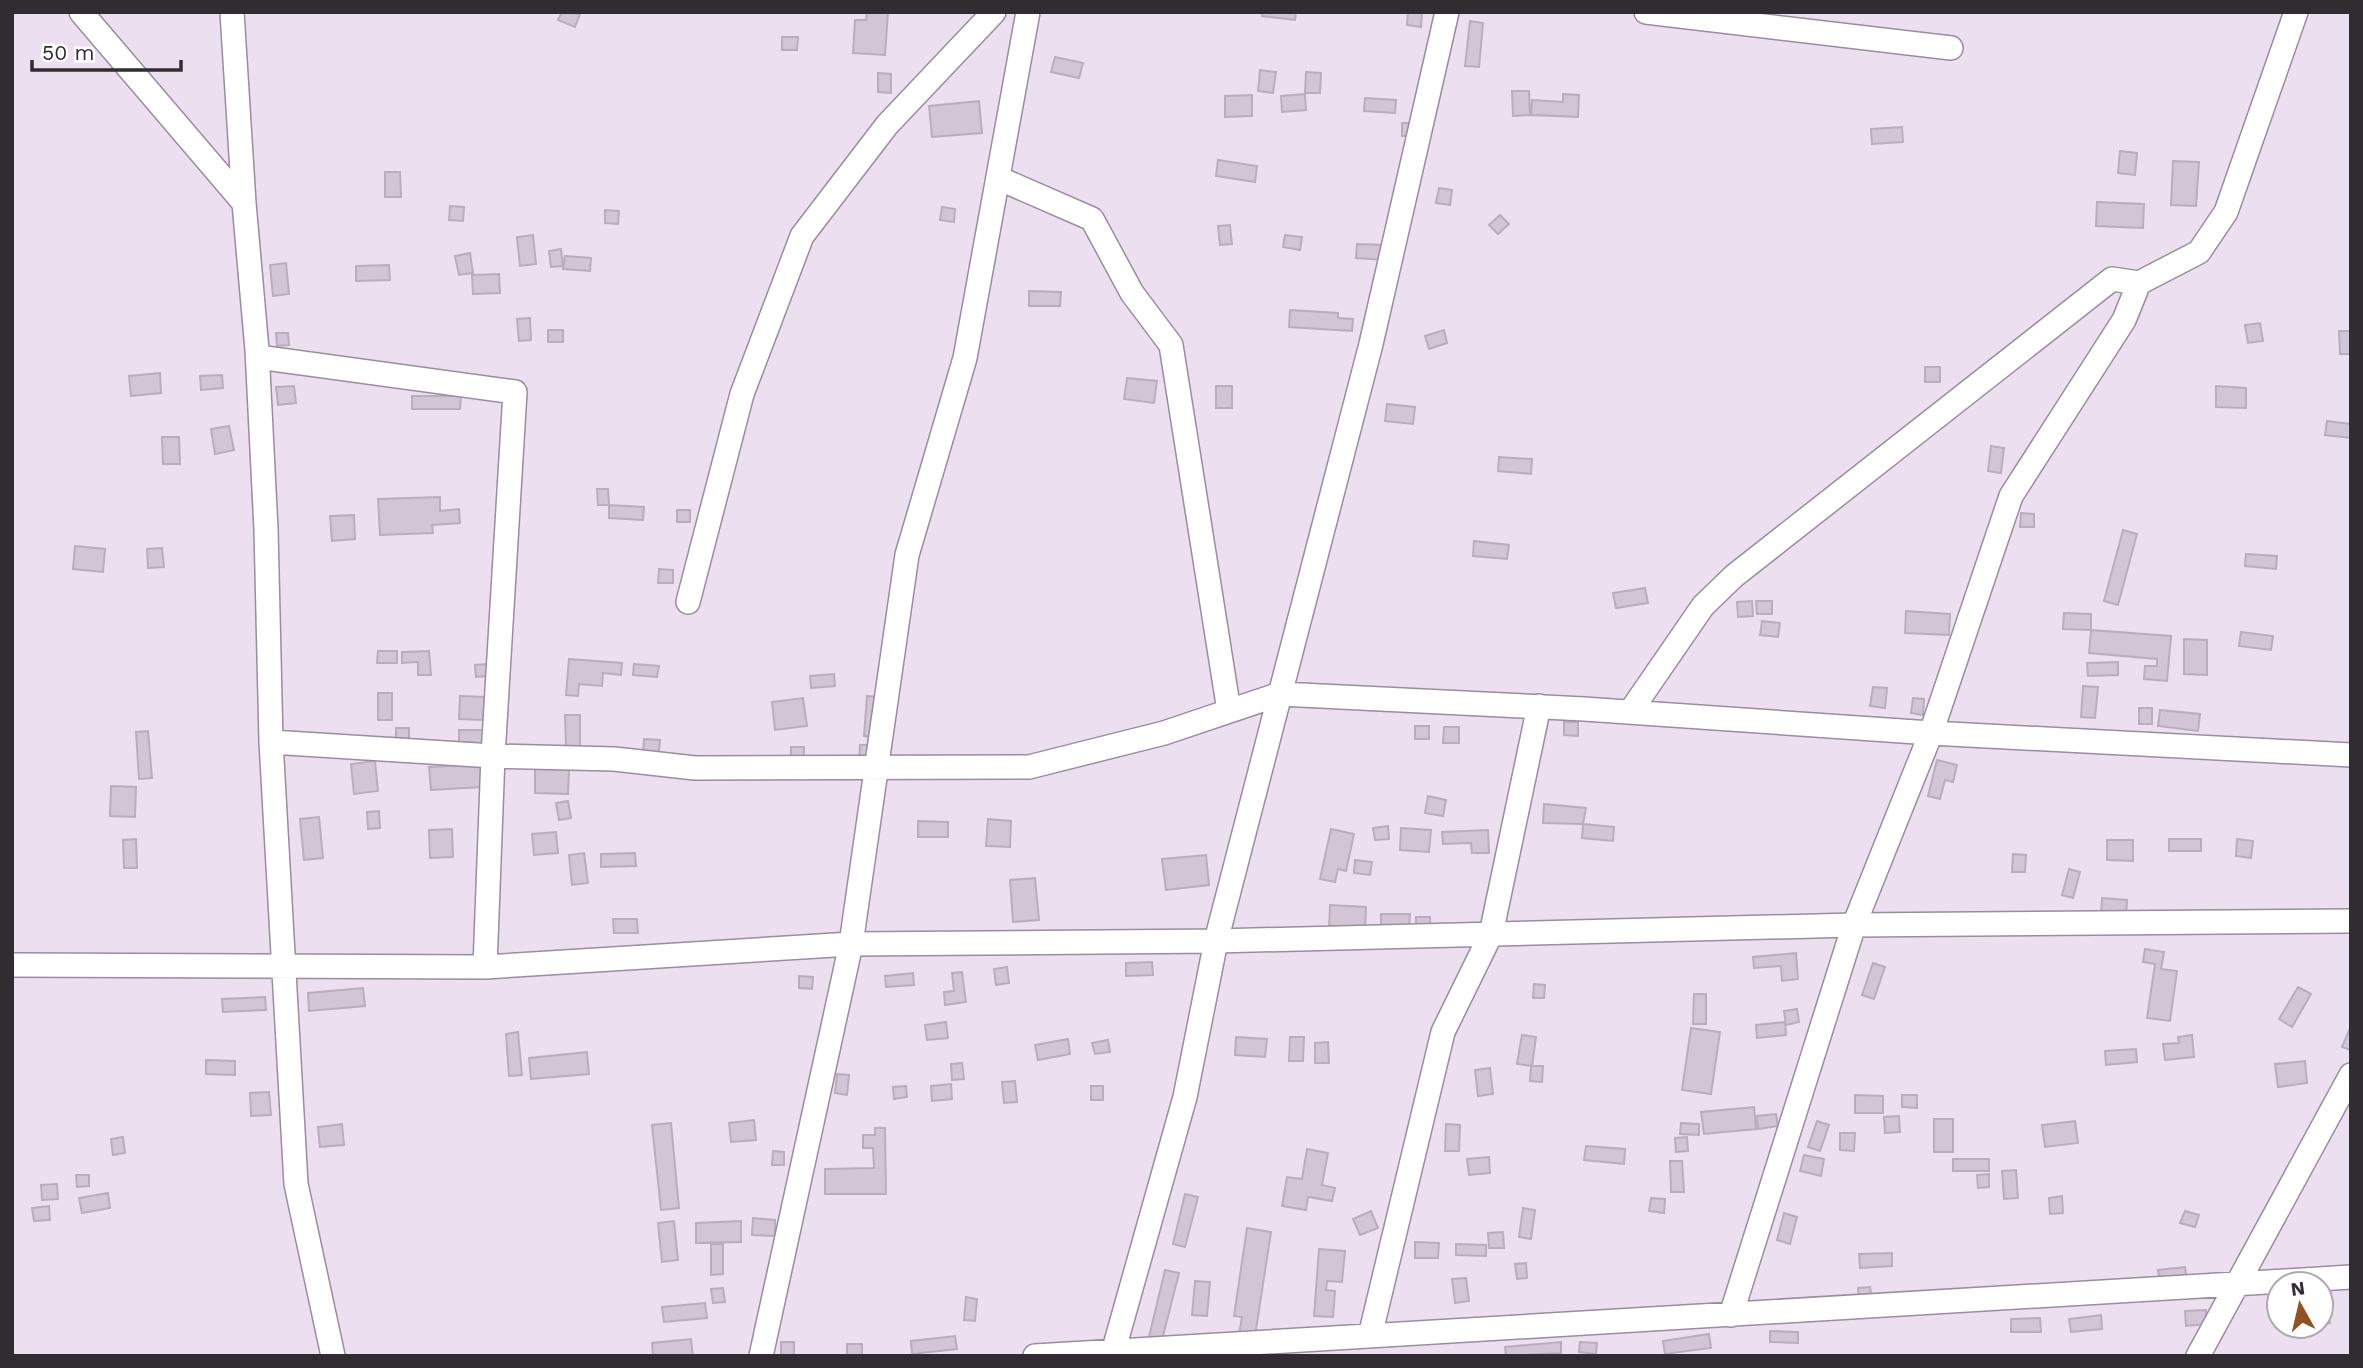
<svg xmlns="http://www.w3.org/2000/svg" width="2363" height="1368" font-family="'Work Sans',sans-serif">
  <rect width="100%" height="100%" fill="#ecdff0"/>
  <!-- building -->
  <path fill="#d1c5d6" stroke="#b9adbe" stroke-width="2" d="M562,12L580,14L575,27L558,20Z
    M867,12H888L885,55L853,53L855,20H866Z
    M1262,12H1296L1295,20L1262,16Z
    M1408,12L1422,13L1421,27L1407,25Z
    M1470,21L1483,23L1479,67L1465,66Z
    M782,37H798L797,50H782Z
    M1055,57L1083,63L1079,78L1051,72Z
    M1260,70L1276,72L1273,93L1258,91Z
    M1306,72L1321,73L1320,93H1305Z
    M878,73L891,74V93L878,92Z
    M1512,91H1529L1530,115L1513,116Z
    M1305,94L1306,110L1282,112L1281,96Z
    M1563,94L1579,95L1578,117L1531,115L1532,100L1563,102Z
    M1252,95V116L1225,117V96Z
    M1365,98L1396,100L1395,113L1364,111Z
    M979,101L982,133L932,137L929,106Z
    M1402,123H1414V136H1402Z
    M1902,127L1903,142L1872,144L1871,129Z
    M2120,151L2137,153L2135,175L2118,173Z
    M1218,160L1257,166L1255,182L1216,176Z
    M2173,161L2199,162L2196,206L2171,205Z
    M385,172H400L401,197H385Z
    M1439,188L1452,190L1450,205L1436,203Z
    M2097,202L2144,204L2143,228L2096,226Z
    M450,206L464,207L463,221L449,220Z
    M942,207L955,209L954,222L940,220Z
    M605,210L619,211L618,224L605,223Z
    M1500,215L1509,224L1498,234L1489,225Z
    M1230,225L1232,244L1220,245L1218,226Z
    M533,235L536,264L520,266L517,237Z
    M1285,235L1302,237L1300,250L1283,247Z
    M1357,244L1387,245L1386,260L1356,258Z
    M561,249L563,266L551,267L549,251Z
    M470,253L473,273L459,275L455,256Z
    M565,256L591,258L590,271L563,269Z
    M286,263L289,294L273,296L270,265Z
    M389,265L390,280L356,281V266Z
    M499,274L500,293L473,294L472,275Z
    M1029,291L1061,292L1060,306H1029Z
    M1290,310L1338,313V318L1353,319L1352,331L1289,327Z
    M530,318L531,340L519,341L517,319Z
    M2260,323L2263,341L2248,343L2245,325Z
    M548,330H563V342H548Z
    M1444,330L1447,343L1429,349L1425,336Z
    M2339,331H2351V354H2340Z
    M276,333H288L289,345L277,346Z
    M1925,367H1940V382H1925Z
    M160,373L161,393L131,396L129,376Z
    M222,375L223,388L201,390L200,376Z
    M1127,378L1157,381L1154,403L1124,399Z
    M294,386L296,403L278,405L276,387Z
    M1216,386H1232V408H1216Z
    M2216,386L2246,388V408L2216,407Z
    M412,396H461L460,409H412Z
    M1387,404L1415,407L1413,424L1385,421Z
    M2327,421L2351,424V438L2325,435Z
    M229,426L234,450L215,454L211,429Z
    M162,437H179L180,464H163Z
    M1991,446L2004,448L2001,473L1988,471Z
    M1499,457L1532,459L1531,474L1498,471Z
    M597,489H608L609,505H598Z
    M440,497V511L459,509L460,523L432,525L433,533L380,535L378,499Z
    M609,505L644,507L643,520L609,518Z
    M677,510H690V522H677Z
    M2021,513L2034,514V527H2020Z
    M354,515L355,539L332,541L330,516Z
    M2123,530L2137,534L2118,605L2104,601Z
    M1474,541L1509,545L1507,559L1473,556Z
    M75,546L105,549L103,572L73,569Z
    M162,548L164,567L148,568L147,549Z
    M2246,554L2277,556L2276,569L2245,566Z
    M659,569L673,570V583H658Z
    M1645,588L1648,603L1616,608L1613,593Z
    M1752,601L1753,616L1738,617L1737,602Z
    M1756,601H1772V614H1757Z
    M1906,611L1950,614L1949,635L1905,633Z
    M2064,613L2091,614V630L2063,629Z
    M1762,621L1780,623L1778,637L1760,635Z
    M2091,630L2171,636L2167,681L2144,679L2145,666H2157V659L2089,653Z
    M2241,632L2273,636L2271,650L2239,646Z
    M2184,639L2207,640V675L2184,674Z
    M378,651H397V663H377Z
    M429,651L431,675H418V662L402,663V652Z
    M569,659L622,663L621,675L603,673L602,686L579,684L578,696L566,695Z
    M2118,662V675L2088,676L2087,663Z
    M487,664L488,676L476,677L475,665Z
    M634,664L659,666L657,677L633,675Z
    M834,674L835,686L811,688L810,676Z
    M2083,686L2098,687L2095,718L2081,717Z
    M1873,687L1887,688L1885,708L1870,706Z
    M378,693H392V720H378Z
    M460,696L485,697L483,720L459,719Z
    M867,696L879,697L876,737L864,736Z
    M803,698L807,726L775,730L772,702Z
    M1913,698L1924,699L1923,715L1911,713Z
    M2139,708H2152V724H2139Z
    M2160,710L2200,714L2198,731L2158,726Z
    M565,715H580V746L566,747Z
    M1564,722H1578V736L1564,735Z
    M1415,726H1429V739H1415Z
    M1444,727H1459V743H1443Z
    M396,728H409V740H396Z
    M459,730H485L484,743L459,742Z
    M148,731L152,778L139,779L136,732Z
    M644,739L660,740L659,752L643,751Z
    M860,745H871V761H859Z
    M791,747H804V759H791Z
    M1937,760L1957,765L1953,782L1945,780L1940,799L1928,796Z
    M375,761L378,791L354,794L351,764Z
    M482,764L483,787L431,790L429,767Z
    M535,767L569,768L568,794L535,793Z
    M111,786L136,787L135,817L110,816Z
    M1428,796L1446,800L1443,816L1425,813Z
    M568,801L571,818L559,820L556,803Z
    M1544,804L1586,808L1583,824L1543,823Z
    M379,811L380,828L368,829L367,812Z
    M319,817L323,858L304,860L300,819Z
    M988,819L1011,821L1010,847L986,846Z
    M918,821L948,822V837H918Z
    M1583,824L1614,827L1613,841L1582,838Z
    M1388,826L1389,839L1375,840L1373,828Z
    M1401,828L1431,830L1429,852L1400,850Z
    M452,829L453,857L430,858L429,830Z
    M1331,829L1354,834L1346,871L1338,869L1335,882L1320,879Z
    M1488,830L1489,853H1472L1471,843L1443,844L1442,832Z
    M556,832L558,853L534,855L532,834Z
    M136,839L137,868H124L123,840Z
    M2169,839H2201V851H2169Z
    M2237,839L2253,841L2251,858L2236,856Z
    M2107,840H2133V861L2107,860Z
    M584,853L588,883L572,885L569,855Z
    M635,853L636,866L601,867V854Z
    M2013,854L2026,855L2025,872H2012Z
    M1206,855L1209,885L1166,890L1162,859Z
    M1355,860L1372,862L1370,875L1354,873Z
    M2069,869L2080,872L2073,898L2062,895Z
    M1035,878L1039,920L1013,922L1010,880Z
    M2102,898L2127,900L2126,919L2101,917Z
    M1330,905L1366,907L1365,931L1329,930Z
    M1381,914H1410L1409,930H1381Z
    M1416,917H1430V930L1416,931Z
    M613,919H637L638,933H614Z
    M2145,949L2164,952L2161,969L2177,971L2170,1021L2147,1018L2155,964L2143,962Z
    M1796,953L1798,979L1782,981L1781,966L1754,968L1753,957Z
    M1152,962L1153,975L1126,976V963Z
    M1873,963L1885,967L1874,999L1862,995Z
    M1007,967L1009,983L996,985L994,969Z
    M962,972L966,1002L945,1005L944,992L954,991L952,973Z
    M913,973L914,985L886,987L885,976Z
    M799,976L813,977L812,989L799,988Z
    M1534,984L1545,985L1544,998H1533Z
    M2298,987L2311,994L2292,1027L2279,1019Z
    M363,988L365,1006L309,1011L308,993Z
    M1694,994H1706V1024H1693Z
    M265,997L266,1010L223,1012L222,999Z
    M1797,1009L1799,1022L1786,1025L1784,1011Z
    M946,1022L948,1038L927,1040L925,1025Z
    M1785,1022L1786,1035L1757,1038L1756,1025Z
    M2351,1026V1050L2342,1047Z
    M1691,1028L1720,1032L1711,1094L1682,1090Z
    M518,1032L522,1075L509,1076L506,1034Z
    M1522,1035L1536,1037L1532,1066L1517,1064Z
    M2192,1035L2194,1057L2165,1060L2163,1044L2179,1043L2178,1037Z
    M1236,1037L1267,1039L1265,1057L1235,1055Z
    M1290,1037H1304L1303,1061H1289Z
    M1068,1039L1070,1054L1038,1060L1035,1045Z
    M1108,1040L1110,1052L1095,1054L1092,1043Z
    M1328,1042L1329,1063H1315V1043Z
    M2136,1049L2137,1062L2106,1065L2105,1051Z
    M587,1052L589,1074L531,1079L529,1058Z
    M206,1060L235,1061V1075L206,1074Z
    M2305,1061L2307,1083L2278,1087L2275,1064Z
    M962,1063L964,1079L952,1080L951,1064Z
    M1531,1066H1543L1542,1082L1530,1081Z
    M1490,1068L1493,1094L1478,1096L1475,1070Z
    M837,1074L849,1075L847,1095L835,1093Z
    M1015,1081L1017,1102L1004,1103L1002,1082Z
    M951,1084L952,1099L932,1101L931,1086Z
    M906,1086L907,1097L894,1099L893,1087Z
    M1091,1086H1103V1100H1091Z
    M269,1092L271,1115L251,1116L250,1093Z
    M1855,1095L1883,1096V1113H1855Z
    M1902,1095H1917V1108L1902,1107Z
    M1754,1107L1756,1129L1704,1134L1701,1112Z
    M1776,1114L1778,1126L1758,1129L1757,1116Z
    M1899,1116L1900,1132L1885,1133L1884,1117Z
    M1934,1119H1953V1152H1934Z
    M754,1120L756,1140L731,1142L729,1123Z
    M1817,1121L1829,1125L1820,1151L1808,1147Z
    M2075,1121L2078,1143L2045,1147L2042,1125Z
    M671,1123L679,1208L661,1210L652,1125Z
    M1681,1123L1699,1124V1135L1680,1134Z
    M342,1124L344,1145L320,1147L318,1127Z
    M1446,1124L1460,1125L1459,1151H1445Z
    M875,1128H885L886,1194H825V1169L874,1168L873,1148H863V1135H875Z
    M1840,1133H1855L1854,1151L1840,1150Z
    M123,1137L125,1153L113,1155L111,1139Z
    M1687,1137L1688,1151L1676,1152L1675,1138Z
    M1586,1146L1625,1149L1624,1164L1584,1160Z
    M1307,1149L1328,1153L1322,1185L1335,1188L1332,1201L1308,1197L1306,1210L1282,1206L1287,1177L1302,1179Z
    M773,1151L784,1152V1165H772Z
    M1804,1155L1824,1159L1821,1176L1800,1171Z
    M1489,1157L1490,1173L1469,1175L1467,1159Z
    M1953,1159H1989V1171H1953Z
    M1670,1161H1682L1684,1192H1671Z
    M2016,1170L2018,1198L2004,1199L2002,1171Z
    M1989,1174V1187L1978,1188L1977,1175Z
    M76,1175H89V1186L77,1187Z
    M57,1184L58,1199L42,1200L41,1185Z
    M108,1193L110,1208L82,1213L79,1198Z
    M1185,1194L1198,1197L1185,1247L1173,1244Z
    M2062,1196L2063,1213L2050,1214L2049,1198Z
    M1651,1198L1665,1199L1664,1213L1649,1211Z
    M49,1206L50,1220L34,1221L32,1208Z
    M1523,1208L1535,1210L1531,1239L1519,1237Z
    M1371,1211L1378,1228L1360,1235L1353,1219Z
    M2185,1211L2199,1215L2195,1227L2180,1223Z
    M1784,1213L1797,1217L1790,1244L1777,1240Z
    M753,1218L775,1220V1236L752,1235Z
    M674,1221L678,1260L662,1262L658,1223Z
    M741,1221V1242L696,1243V1223Z
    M1247,1228L1271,1232L1255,1336L1239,1334L1242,1317L1234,1316Z
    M1503,1232L1504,1248H1489L1488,1233Z
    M1415,1242L1439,1243L1438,1258H1415Z
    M711,1244H723V1274L711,1275Z
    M1456,1244L1486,1245V1256L1456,1255Z
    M1319,1249L1345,1251L1342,1282L1327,1281L1326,1290L1335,1291L1333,1317L1314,1316Z
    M1892,1253V1266L1860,1268L1859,1254Z
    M1526,1263L1527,1278L1517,1279L1515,1264Z
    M2185,1267L2187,1281L2160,1283L2158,1270Z
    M1165,1270L1179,1273L1162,1340L1149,1337Z
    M1466,1278L1469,1301L1455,1303L1452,1279Z
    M1195,1281L1210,1282L1207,1316L1192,1315Z
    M1870,1287L1872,1300H1859L1858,1288Z
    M723,1288L725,1302L713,1303L711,1289Z
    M966,1297L977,1299L975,1321L964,1320Z
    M2326,1301L2330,1323L2321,1325V1302Z
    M705,1303L707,1318L664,1322L662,1307Z
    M2206,1310L2207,1324L2186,1326L2185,1311Z
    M2101,1315L2102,1329L2071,1332L2069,1319Z
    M2040,1318L2041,1332H2011V1319Z
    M1770,1331L1798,1332V1343L1770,1342Z
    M1709,1334L1711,1348L1665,1354L1663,1341Z
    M955,1336L957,1349L912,1354L911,1341Z
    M691,1339L693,1356H653L652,1343Z
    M781,1342H794V1356H781Z
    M1561,1342V1353L1506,1356L1505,1347Z
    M1580,1342L1597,1343L1596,1354L1579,1352Z
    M847,1344H862V1356H847Z"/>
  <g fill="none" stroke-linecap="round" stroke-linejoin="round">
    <!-- minor casing -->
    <g stroke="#998d9e" stroke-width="26">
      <path id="minor" d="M81,12L244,203
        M232,12L244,203L257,350L266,529L271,742L296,1184L333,1356
        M1646,12L1951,48
        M998,178L1092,219L1132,293L1171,345L1229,711
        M258,357L515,392L493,756L485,967
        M688,602L742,394L802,236L887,125L994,12
        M1630,712L1703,606L1734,576L2112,279L2139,283
        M271,742L493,756L614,759L695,768L1029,767L1164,733L1280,694L1584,709L1931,733L2351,755
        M12,965L485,967L851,944L1216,941L1854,925L2351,921
        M1731,1315L1854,925L1931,733L2011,496L2124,320L2139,283L2199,252L2226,212L2296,12
        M1370,1336L1443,1032L1491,934L1539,706
        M761,1356L851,944L907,555L965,358L1028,12
        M1035,1356L2351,1277
        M1112,1356L1185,1097L1216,941L1371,344L1447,12
        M2198,1356L2351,1075"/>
    </g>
    <!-- minor -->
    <use href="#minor" stroke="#fff" stroke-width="23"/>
  </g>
  <!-- border -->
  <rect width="2363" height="1368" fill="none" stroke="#312c32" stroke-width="28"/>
  <!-- north arrow -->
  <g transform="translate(2300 1305) rotate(352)"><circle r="33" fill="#ffffff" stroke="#adabad" stroke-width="2"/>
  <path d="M0-5L12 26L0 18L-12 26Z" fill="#935020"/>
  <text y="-10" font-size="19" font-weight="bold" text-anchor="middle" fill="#312c32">N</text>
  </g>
  <!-- scale -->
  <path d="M32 60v10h149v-10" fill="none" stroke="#312c32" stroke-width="3.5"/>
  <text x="42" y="60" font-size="21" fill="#312c32" stroke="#ffffff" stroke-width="5" paint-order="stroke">50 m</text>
</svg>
